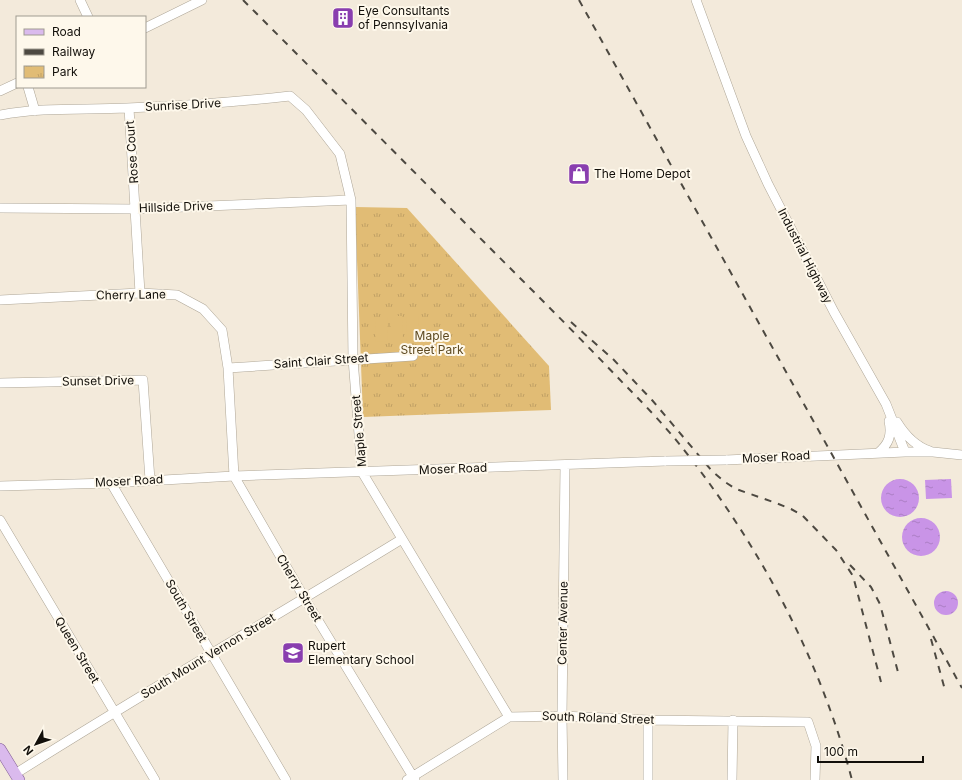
<svg xmlns="http://www.w3.org/2000/svg" width="962" height="780" font-family="Inter,sans-serif">
  <defs>
    <pattern id="park-tufts" width="24" height="20" patternUnits="userSpaceOnUse"><rect width="24" height="20" fill="#e1bc75"/><path d="M3 7l-1-3M5 7V3M7 7l1-3M15 17l-1-3M17 17v-4M19 17l1-3" fill="none" stroke="#c0a064"/></pattern>
    <pattern id="water-ripples" width="26" height="14" patternUnits="userSpaceOnUse"><rect width="26" height="14" fill="#c994e7"/><path d="M2 4q2-2 4 0t4 0M15 11q2-2 4 0t4 0" fill="none" stroke="#ac7ec5"/></pattern>
  </defs>
  <rect width="100%" height="100%" fill="#f3eadb"/>
  <!-- park -->
  <path fill="url(#park-tufts)" d="M355,207L407,208L549,366L551,410L363,417Z"/>
  <!-- pitch -->
  <path fill="#e1bc75" d="M391,316H402L403,341H391Z
    M406,316H418L419,340L407,341Z
    M375,317H387L388,341L376,342Z"/>
  <!-- water -->
  <path fill="url(#water-ripples)" d="M951,479L952,498L926,499L925,480Z
    M881 498a19 19 0 1 1 38 0a19 19 0 1 1-38 0Z
    M902 537a19 19 0 1 1 38 0a19 19 0 1 1-38 0Z
    M934 603a12 12 0 1 1 24 0a12 12 0 1 1-24 0Z"/>
  <g fill="none" stroke-linecap="round" stroke-linejoin="round">
    <!-- minor casing -->
    <g stroke="#aea697" stroke-width="10">
      <path id="minor" d="M80,0L88,17
        M696,0L746,136L768,184L834,312L886,404L905,452
        M145,28L202,0
        M28,87L35,111
        M0,91L17,83
        M129,108L140,293
        M0,115C41,107 85,110 127,108C182,106 236,102 290,96L306,110L340,154L351,200L353,359L362,472L509,717
        M0,208L136,209L351,200
        M0,300L140,293L177,295L203,309L222,330L228,368L234,476L305,599L415,780
        M228,368L413,356
        M0,383L143,380L150,480
        M897,422C905,435 915,446 930,451
        M878,453C889,444 892,435 889,421
        M726,460L905,452H933L962,455
        M111,483L286,780
        M0,486L111,483L234,476L666,461
        M0,520L155,780
        M15,774C143,693 273,618 402,539
        M407,780L509,717L562,716L648,720L808,722L816,746L815,780
        M563,780L562,716L565,466
        M648,780V720
        M732,780L733,720"/>
    </g>
    <!-- major casing -->
    <g stroke="#846096" stroke-width="12">
      <path id="major" d="M0,749L19,780"/>
    </g>
    <!-- minor -->
    <use href="#minor" stroke="#fff" stroke-width="9"/>
    <!-- major -->
    <use href="#major" stroke="#dabaed" stroke-width="11"/>
    <!-- rail -->
    <path stroke="#4d4941" stroke-width="2" stroke-dasharray="7 7" stroke-linecap="butt" d="M243,0C327,84 411,169 495,253C538,296 581,339 623,383C643,403 663,424 681,446C759,544 820,658 852,780
      M579,0L962,688
      M571,322L613,359L652,400L712,471L725,482L736,489L776,503L791,509L802,515L836,550L853,576L881,682
      M850,565L871,587L880,604L899,676
      M931,639L945,690"/>
    <!-- minor-bridge casing -->
    <g stroke="#aea697" stroke-width="10" stroke-linecap="butt">
      <path id="minor-bridge" d="M666,461L726,460"/>
    </g>
    <!-- minor-bridge -->
    <use href="#minor-bridge" stroke="#fff" stroke-width="9"/>
  </g>
  <!-- icons -->
  <defs>
    <g id="building-square" transform="scale(1.15)"><rect x="-9" y="-9" width="18" height="18" rx="4" fill="#893eaf" stroke="#fef8eb"/><path d="M-4-6H4V6H1V3H-1V6H-4ZM-2.5-4.3h1.7v1.8h-1.7ZM.8-4.3h1.7v1.8H.8ZM-2.5-1h1.7V.8h-1.7ZM.8-1h1.7V.8H.8Z" fill="#fff"/></g>
    <g id="shop-square" transform="scale(1.15)"><rect x="-9" y="-9" width="18" height="18" rx="4" fill="#893eaf" stroke="#fef8eb"/><path d="M-5-2.5h2.3a2.7 3.5 0 0 1 5.4 0H5L5.5 6h-11ZM-1.5-2.5h3a1.5 2.3 0 0 0-3 0Z" fill="#fff"/></g>
    <g id="school-square" transform="scale(1.15)"><rect x="-9" y="-9" width="18" height="18" rx="4" fill="#893eaf" stroke="#fef8eb"/><path d="M0-5L7-2L0 1L-7-2ZM-4 1L0 2.5L4 1V4Q0 6-4 4Z" fill="#fff"/></g>
  </defs>
  <g fill-rule="evenodd">
    <use href="#building-square" x="343" y="18"/>
    <use href="#shop-square" x="579" y="174"/>
    <use href="#school-square" x="293" y="653"/>
  </g>
  <g text-anchor="middle" stroke-width="4" stroke-linejoin="round" paint-order="stroke">
    <!-- poi labels -->
    <g font-size="12" fill="#120f0a" stroke="#fef8eb" text-anchor="start">
      <text x="358" y="15">Eye Consultants<tspan x="358" dy="14">of Pennsylvania</tspan></text>
      <text x="594" y="178">The Home Depot</text>
      <text x="308" y="650">Rupert<tspan x="308" dy="14">Elementary School</tspan></text>
    </g>
    <!-- street labels -->
    <g font-size="12" fill="#120f0a" stroke="#fef8eb">
      <text transform="translate(183 105) rotate(-3)" y="4">Sunrise Drive</text>
      <text transform="translate(132 152) rotate(-94)" y="4">Rose Court</text>
      <text transform="translate(176 207) rotate(-2)" y="4">Hillside Drive</text>
      <text transform="translate(805 256) rotate(63)" y="4">Industrial Highway</text>
      <text transform="translate(131 295) rotate(-1)" y="4">Cherry Lane</text>
      <text transform="translate(321 361) rotate(-4)" y="4">Saint Clair Street</text>
      <text transform="translate(98 381) rotate(-1)" y="4">Sunset Drive</text>
      <text transform="translate(359 431) rotate(-95)" y="4">Maple Street</text>
      <text transform="translate(776 457) rotate(-3)" y="4">Moser Road</text>
      <text transform="translate(453 469) rotate(-2)" y="4">Moser Road</text>
      <text transform="translate(129 481) rotate(-3)" y="4">Moser Road</text>
      <text transform="translate(299 588) rotate(59)" y="4">Cherry Street</text>
      <text transform="translate(186 611) rotate(60)" y="4">South Street</text>
      <text transform="translate(563 623) rotate(-89)" y="4">Center Avenue</text>
      <text transform="translate(77 650) rotate(59)" y="4">Queen Street</text>
      <text transform="translate(208 656) rotate(-31)" y="4">South Mount Vernon Street</text>
      <text transform="translate(598 718) rotate(2)" y="4">South Roland Street</text>
    </g>
    <!-- park labels -->
    <g font-size="12" fill="#5d4920" stroke="#fef8eb">
      <text x="432" y="340">Maple<tspan x="432" dy="14">Street Park</tspan></text>
    </g>
  </g>
  <!-- legend -->
  <rect x="16" y="16" width="130" height="72" fill="#fef8eb" stroke="#a09b91"/>
  <rect x="24" y="29" width="20" height="6" fill="#dabaed" stroke="#a09b91"/>
  <text x="52" y="36" font-size="12" fill="#120f0a">Road</text>
  <rect x="24" y="49" width="20" height="6" fill="#4d4941" stroke="#a09b91"/>
  <text x="52" y="56" font-size="12" fill="#120f0a">Railway</text>
  <rect x="24" y="66" width="20" height="12" fill="url(#park-tufts)" stroke="#a09b91"/>
  <text x="52" y="76" font-size="12" fill="#120f0a">Park</text>
  <!-- north arrow -->
  <g transform="translate(36 744) rotate(230)" stroke="#fef8eb" stroke-width="3" paint-order="stroke">
  <path d="M0-3L7 15L0 10L-7 15Z" fill="#120f0a"/>
  <text y="-6" font-size="11" font-weight="bold" text-anchor="middle" fill="#120f0a">N</text>
  </g>
  <!-- scale -->
  <path d="M818 756v6h105v-6" fill="none" stroke="#120f0a" stroke-width="2"/>
  <text x="824" y="756" font-size="12" fill="#120f0a" stroke="#fef8eb" stroke-width="3" paint-order="stroke">100 m</text>
</svg>
